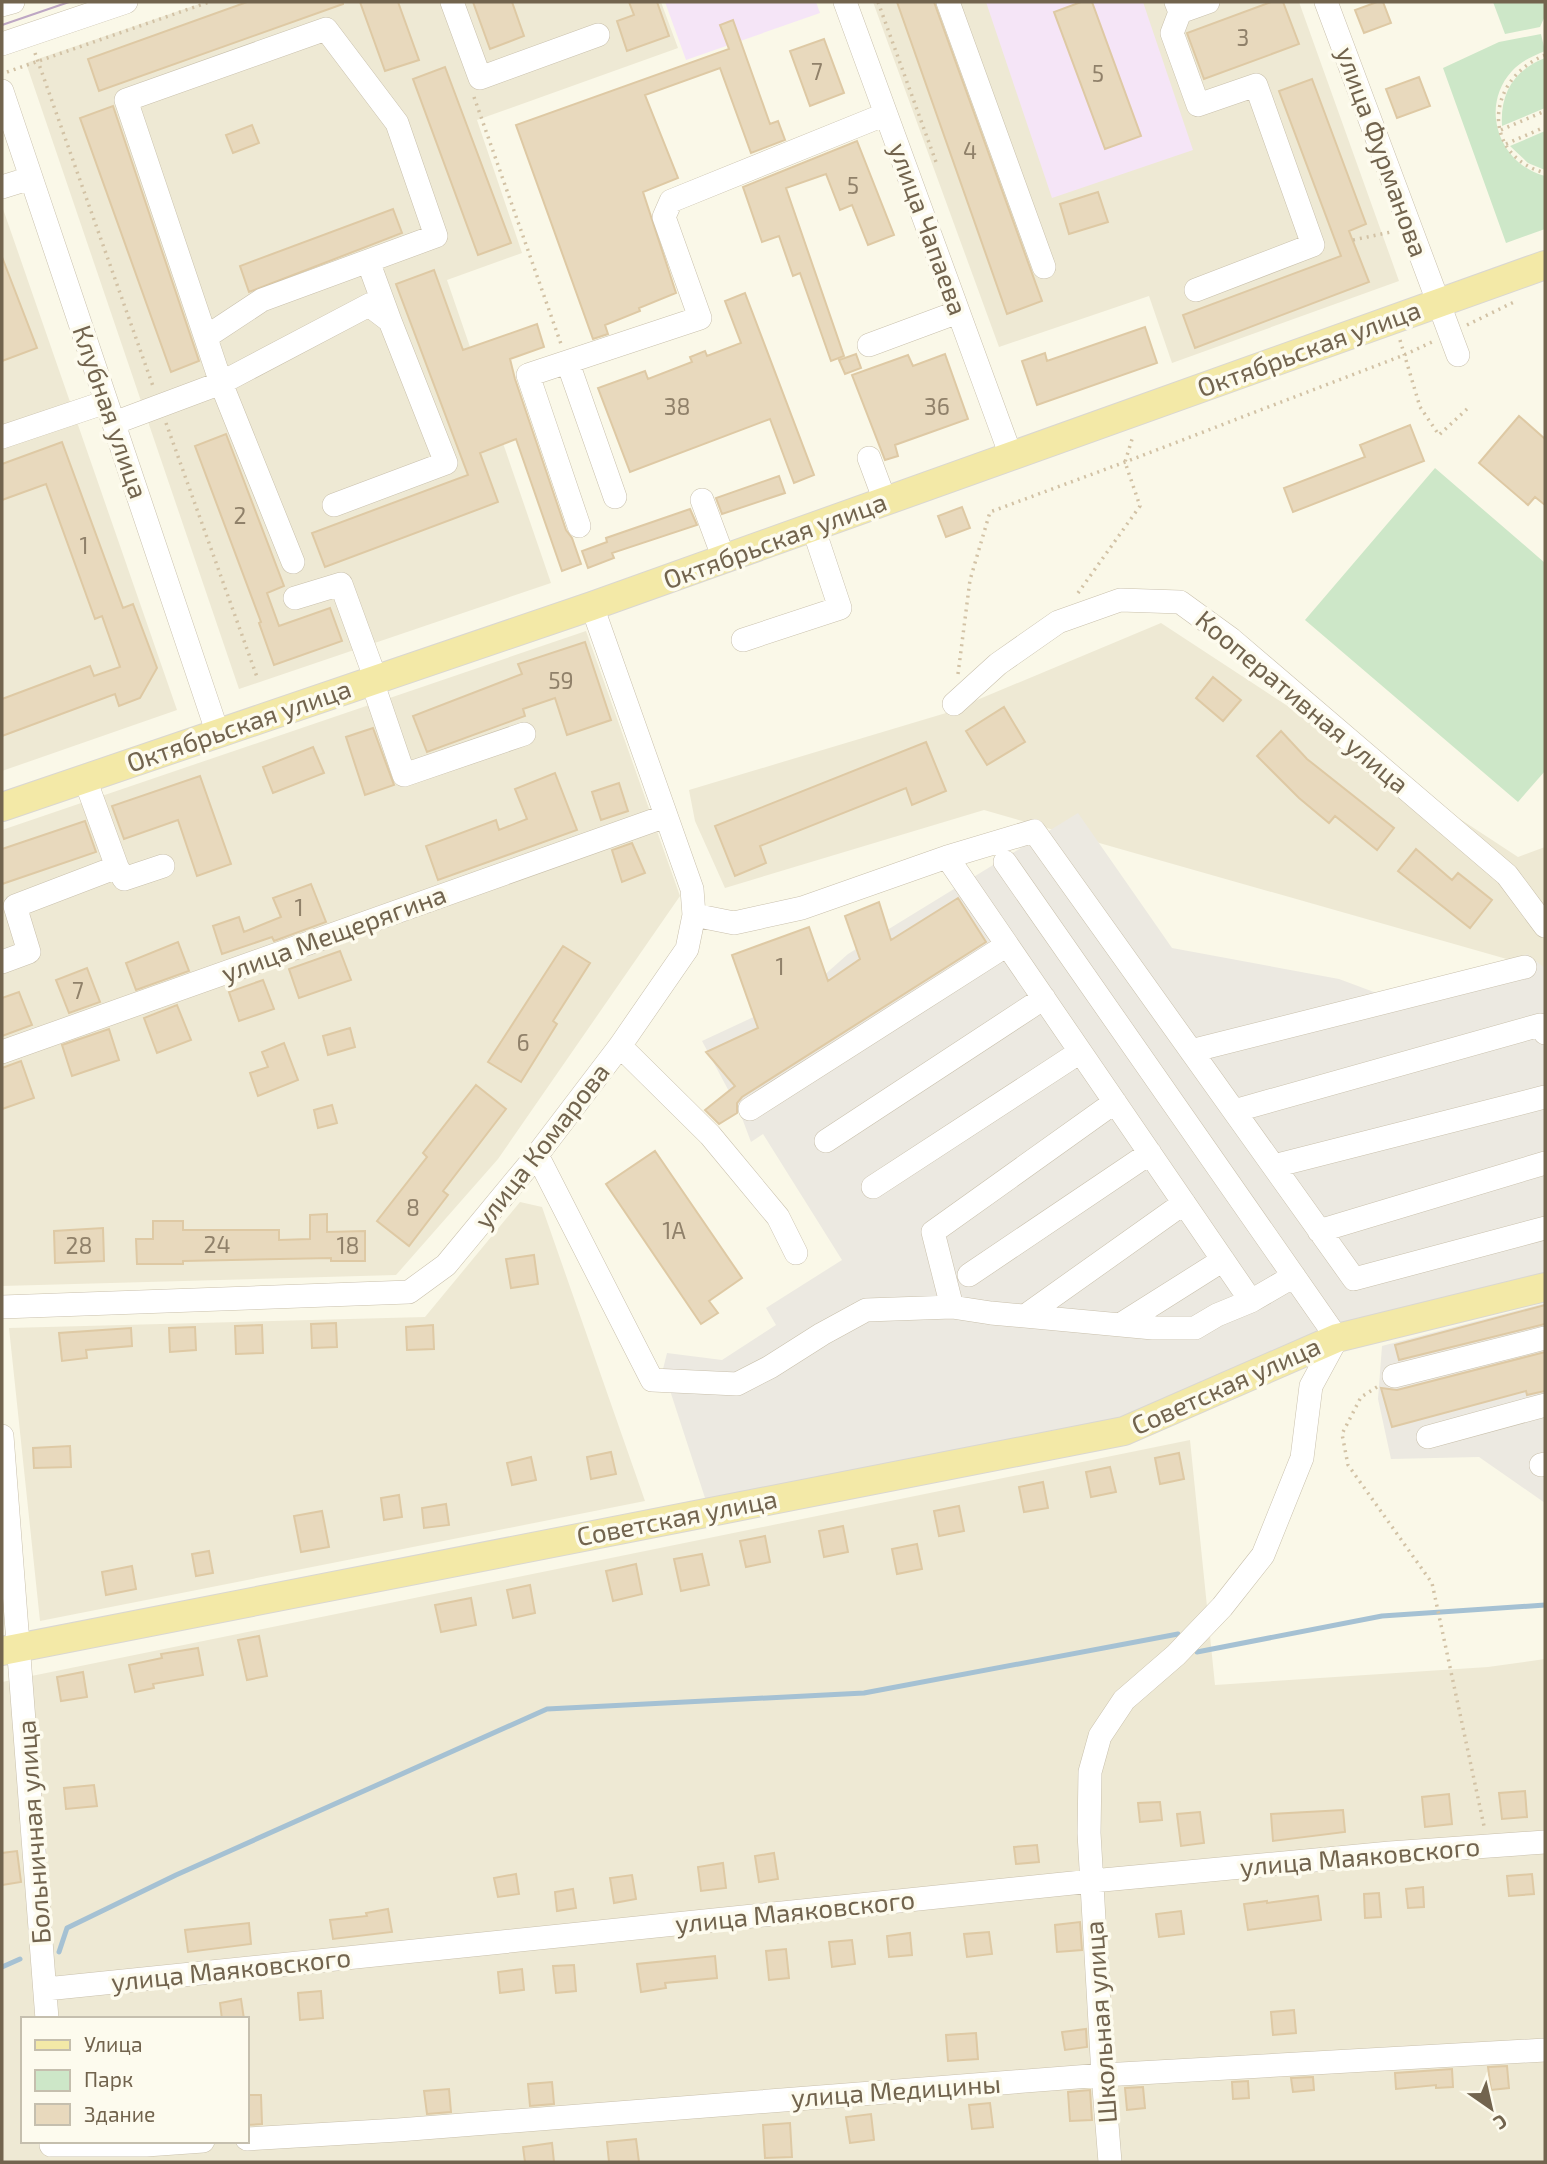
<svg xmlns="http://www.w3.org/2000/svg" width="1547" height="2164" font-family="'Exo 2',sans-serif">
  <rect width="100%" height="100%" fill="#faf8e8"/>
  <!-- residential -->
  <path fill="#eee9d4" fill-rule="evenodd" d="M205,2H661L678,48L477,120L522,253L447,280L551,583L239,689L26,63Z
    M873,2H1299L1399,281L1172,363L1149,296L999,347Z
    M2,206L177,710L2,771Z
    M1161,623L1518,857L1545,847V970L984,810L725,888L695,821L689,790L946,713Z
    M586,631L680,896L498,1159L396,1275L2,1286V830Z
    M520,1202L542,1207L645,1501L40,1621L9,1328L425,1317Z
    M1190,1440L1215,1685L1488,1667L1545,1659V2162H2V1682ZM23,2019H247V2141H23Z"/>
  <!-- industrial -->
  <path fill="#ece9e1" d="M1078,813L1172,948L1339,979L1382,995L1476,984L1527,954L1545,968V1279L1119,1423L706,1501L663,1369L667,1353L722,1360L776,1325L766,1308L842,1260L763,1134L751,1142L739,1110L702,1041L803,994L848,954Z
    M1545,1303V1503L1479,1457L1391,1459L1378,1399L1382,1346Z"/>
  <!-- education -->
  <path fill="#f5e5f7" d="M665,2H816L820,13L686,60Z
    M986,2H1143L1193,150L1052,198Z"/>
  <!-- green -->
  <path fill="#cde7c8" d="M1493,2H1545V16L1540,27L1505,34Z
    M1541,34L1545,51C1533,56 1521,61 1512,71C1479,107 1499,164 1545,176V229L1506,243L1443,68L1499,42Z
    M1545,58V108L1502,126C1500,93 1514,70 1545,58Z
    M1545,131V170L1528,163L1510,146Z
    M1435,468L1545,563V771L1518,802L1305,620Z"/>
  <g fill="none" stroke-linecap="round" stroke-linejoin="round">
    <!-- stream -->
    <path stroke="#a5c1d3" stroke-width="5" d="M1197,1652L1382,1616L1545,1605
      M59,1952L67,1928L176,1875L547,1709L864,1693L1178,1634
      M2,1967L20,1959"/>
  </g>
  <!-- building -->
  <path fill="#e8d9bd" stroke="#dec9a4" stroke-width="2" d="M247,2H343V4L99,91L88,59Z
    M360,2H398L419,60L385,71Z
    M473,2H512L524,36L490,49Z
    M629,2H657L669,36L627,51L617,21L634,15Z
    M897,2H934L1042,301L1007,314Z
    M1081,2H1092L1141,136L1105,149L1054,12Z
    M1271,2H1283L1299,44L1204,79L1187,33Z
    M1377,2H1383L1391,23L1364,33L1355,10Z
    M733,20L770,124L778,121L785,140L751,153L720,68L645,95L678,178L643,192L676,293L639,308L640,311L605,325L608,334L593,339L516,125L729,49L720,25Z
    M824,39L844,93L810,106L790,51Z
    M445,67L511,243L478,255L413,79Z
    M1419,77L1430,106L1397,118L1386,89Z
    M1312,79L1366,224L1349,231L1369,282L1195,348L1183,315L1341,256L1279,91Z
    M113,106L199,361L171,372L80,118Z
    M252,125L259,143L233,153L226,135Z
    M857,141L894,235L868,245L852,205L840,210L826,174L786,188L844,356L831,361L800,273L793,276L779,236L762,242L743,187Z
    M1098,192L1108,222L1069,234L1060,204Z
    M393,209L402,233L249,292L240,266Z
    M2,257L37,348L2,361Z
    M434,270L463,350L537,324L544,347L510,359L515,379L566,530L572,538L581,564L562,571L516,439L480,453L498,502L325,567L312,533L468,475L396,284Z
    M745,293L814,475L794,483L770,419L630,472L598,388L645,371L648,379L692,362L690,357L705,351L707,356L741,343L725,301Z
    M1145,327L1157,363L1037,405L1022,361L1045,353L1047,361Z
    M856,354L861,368L845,374L839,360Z
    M945,354L968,419L895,445L898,456L885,460L852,375L908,355L913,366Z
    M1519,416L1545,439V505L1535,497L1528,505L1479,463Z
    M1410,425L1424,461L1293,512L1284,488L1365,457L1360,445Z
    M226,434L284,586L267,593L279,626L330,608L342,641L274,665L259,623L261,622L195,446Z
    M62,442L123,608L133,604L157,668L140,698L119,706L115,694L2,736V699L90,666L94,676L120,667L102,616L95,619L46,484L2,500V464Z
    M779,476L785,493L722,514L716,498Z
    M962,507L970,528L946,537L938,516Z
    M690,509L697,525L612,553L614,558L588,568L582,551L607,542L606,538Z
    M585,642L611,720L567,735L555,698L523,709L525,716L427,752L413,716L522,674L518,664Z
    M1213,677L1241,700L1223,721L1196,698Z
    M1004,707L1025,742L987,765L966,731Z
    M373,728L394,785L365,795L346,737Z
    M1281,731L1307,759L1394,828L1377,850L1335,816L1329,823L1299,798L1257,756Z
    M926,742L946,791L912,805L906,788L760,846L766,863L735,876L715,826Z
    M313,747L324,773L273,793L263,767Z
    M555,773L577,830L438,880L426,846L496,820L499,830L527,819L515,789Z
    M200,776L231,864L197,876L178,820L124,839L112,806Z
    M619,783L628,811L601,820L592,792Z
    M85,821L96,852L2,884V849Z
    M632,843L645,873L622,882L612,850Z
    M1416,849L1452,880L1458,873L1492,900L1470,928L1398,871Z
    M311,884L326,922L274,941L272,937L222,954L213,926L239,917L244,932L281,917L273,898Z
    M958,898L986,942L742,1097L737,1103V1113L719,1124L705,1110L735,1086L706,1052L758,1028L732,955L809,927L828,981L860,959L845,916L879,902L891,940Z
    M178,942L189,971L136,990L126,963Z
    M563,946L590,963L553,1021L557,1024L521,1082L488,1062Z
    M340,951L351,980L299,998L289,969Z
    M87,968L100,1002L69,1013L56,980Z
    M263,980L274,1009L239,1021L229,992Z
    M19,992L32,1025L2,1036V998Z
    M177,1005L191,1040L157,1053L144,1018Z
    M350,1028L355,1047L328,1055L323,1036Z
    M109,1029L119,1060L72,1076L62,1045Z
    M284,1043L298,1080L258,1096L250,1073L268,1067L262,1052Z
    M21,1061L34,1098L2,1109V1068Z
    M476,1085L506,1109L443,1191L448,1195L409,1246L377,1221L427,1157L423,1153Z
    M332,1105L337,1123L318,1128L314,1110Z
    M655,1151L742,1278L709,1301L718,1313L701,1324L606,1184Z
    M327,1214V1232L365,1231V1261H331V1258L183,1261V1264H137L136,1239H153V1221H183V1230H279V1240L310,1239V1215Z
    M103,1228L104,1261L55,1263L54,1231Z
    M534,1255L538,1284L511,1288L506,1259Z
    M1545,1305V1324L1399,1360L1395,1345Z
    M336,1323L337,1347L312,1348L311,1324Z
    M262,1325L263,1353L236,1354L235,1326Z
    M433,1325L434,1349L407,1350L406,1327Z
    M195,1327L196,1350L170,1352L169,1328Z
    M131,1328L132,1346L86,1350L87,1358L62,1361L59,1333Z
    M1545,1352V1391L1527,1395L1526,1391L1392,1427L1381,1388L1397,1390Z
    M70,1446L71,1467L34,1468L33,1448Z
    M611,1452L616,1474L591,1479L587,1457Z
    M1179,1453L1184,1479L1160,1484L1155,1458Z
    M531,1457L536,1480L512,1485L507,1463Z
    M1110,1467L1116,1492L1091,1497L1086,1472Z
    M1043,1482L1048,1508L1024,1512L1019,1487Z
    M399,1495L402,1517L384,1520L381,1498Z
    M446,1504L449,1525L424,1528L422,1508Z
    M959,1506L964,1531L939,1536L934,1511Z
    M322,1511L329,1547L301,1552L294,1516Z
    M843,1526L848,1552L824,1557L819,1531Z
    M765,1536L770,1562L746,1567L740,1541Z
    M917,1544L922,1569L897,1574L892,1549Z
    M209,1551L213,1573L196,1576L192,1554Z
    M702,1554L709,1585L681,1591L674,1559Z
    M636,1564L642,1594L613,1601L606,1571Z
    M132,1566L136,1589L106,1595L102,1572Z
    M530,1585L535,1613L513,1618L507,1590Z
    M471,1598L476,1625L441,1632L435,1605Z
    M259,1636L267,1676L247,1680L238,1640Z
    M198,1648L203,1675L153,1684L154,1688L135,1692L129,1665L162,1658L161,1654Z
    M83,1672L87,1697L61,1701L57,1677Z
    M94,1785L97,1806L66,1809L64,1788Z
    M1525,1791L1527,1817L1502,1819L1499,1793Z
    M1449,1794L1452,1824L1425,1827L1422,1797Z
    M1160,1802L1162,1820L1140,1822L1138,1803Z
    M1343,1810L1345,1832L1273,1841L1271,1814Z
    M1200,1812L1204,1843L1181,1846L1177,1814Z
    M1037,1845L1039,1862L1016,1864L1014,1847Z
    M17,1851L21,1882L2,1885V1853Z
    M774,1853L778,1879L759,1882L755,1856Z
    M723,1863L726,1888L701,1891L698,1867Z
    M516,1874L519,1894L498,1897L494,1878Z
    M1532,1874L1534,1894L1509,1896L1507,1876Z
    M632,1875L636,1899L614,1903L610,1878Z
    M1423,1887L1424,1907L1408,1908L1406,1889Z
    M573,1889L576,1908L557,1911L555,1892Z
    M1379,1893L1381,1917L1365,1918L1364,1894Z
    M1318,1896L1321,1920L1248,1930L1244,1904L1267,1901V1903Z
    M388,1909L392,1932L333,1939L330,1920L367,1916L366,1913Z
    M1181,1911L1184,1934L1159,1937L1156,1914Z
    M1080,1922L1082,1950L1057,1952L1055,1925Z
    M249,1923L251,1944L188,1952L185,1930Z
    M989,1932L992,1954L967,1957L964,1934Z
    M910,1933L912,1955L889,1957L887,1936Z
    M852,1940L855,1964L832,1967L829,1942Z
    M786,1949L789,1978L769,1980L766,1951Z
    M715,1956L717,1978L665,1983L666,1988L641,1992L637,1964Z
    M574,1965L576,1991L556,1993L553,1966Z
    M522,1969L524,1990L500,1993L498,1972Z
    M321,1991L323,2018L300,2020L298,1993Z
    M241,1999L244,2019H222L220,2003Z
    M1294,2010L1296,2033L1273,2035L1271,2012Z
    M1086,2029L1087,2047L1065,2050L1062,2032Z
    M976,2033L978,2059L948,2061L946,2035Z
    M1507,2066L1509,2088L1491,2090L1488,2067Z
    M1452,2069L1453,2087L1436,2088V2085L1396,2089L1395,2073Z
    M1313,2077L1314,2090L1293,2092L1291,2078Z
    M1248,2081L1249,2098L1233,2099L1232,2082Z
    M552,2082L554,2104L530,2106L528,2084Z
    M1143,2087L1145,2108L1127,2110L1125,2088Z
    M449,2089L451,2112L427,2114L424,2091Z
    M1090,2090L1092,2120L1070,2121L1068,2092Z
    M247,2095H261L262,2124L247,2125Z
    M990,2103L993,2127L972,2129L969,2105Z
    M871,2114L874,2140L850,2143L846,2117Z
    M790,2123L792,2157L765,2158L763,2125Z
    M636,2139L639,2162H609L607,2142Z
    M552,2143L554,2162H525L523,2147Z"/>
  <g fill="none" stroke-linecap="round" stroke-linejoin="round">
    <!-- minor casing -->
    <g stroke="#c9c0ac" stroke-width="24">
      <path id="minor" d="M452,2L480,78L598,35
        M845,2L1011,456
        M948,2L1044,267
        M1176,2L1180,12L1172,33L1198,105L1256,85L1313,245L1196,290
        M1326,2L1458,355
        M2,5L13,2
        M1180,12L1208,2
        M2,44L126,2
        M2,91L218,734
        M2,187L31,178
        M368,261L390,321
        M206,337L262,300L436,236L397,123L326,29L126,100L221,383L293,562
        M869,345L958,312
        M568,363L615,497
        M114,423L221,383L369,305L390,321L446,463L334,505
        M2,437L106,402
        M869,458L885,501
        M702,500L724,559
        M579,526L528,375L700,318L664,217L671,201L886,114
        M295,598L341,584L376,680
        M743,640L840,608L813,527
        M372,681L404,775L524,734
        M954,704L998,664L1058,622L1120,600L1180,602L1231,639L1507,875L1545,926
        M85,779L117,867L124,879L163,866
        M947,857L1251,1301L1294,1276
        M1005,862L1337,1338L1311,1386L1302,1458L1263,1555L1222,1607L1176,1655L1124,1700L1100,1736L1090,1772L1089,1833L1103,2075L1110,2162
        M694,915L734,923L802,908L947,857L1034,831L1354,1279L1545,1228
        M2,962L29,952L15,906L117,867
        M620,1046L710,1135L778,1217L796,1253
        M1191,1051L1525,967
        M2,1052L666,816
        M750,1109L1007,945
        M1234,1111L1540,1025L1545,1033
        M826,1141L1044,998
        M537,1155L652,1380L737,1384L770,1367L822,1334L866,1310L952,1307L991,1313L1153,1328H1195L1217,1315L1251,1301
        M1274,1166L1545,1097
        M873,1187L1080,1052
        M1319,1231L1545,1163
        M969,1275L1150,1153
        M2,1307L409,1292L446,1265L537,1155L620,1046L687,949L694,915L692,889L592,606
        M952,1307L933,1232L1115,1102
        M1025,1316L1184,1203
        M1120,1325L1223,1260
        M1394,1376L1545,1338
        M2,1436L47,2019
        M1428,1437L1545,1405
        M1541,1465L1545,1464
        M46,1989L1092,1881L1390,1853L1545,1842
        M247,2139L398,2130L1103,2075L1545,2050
        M51,2145H146L203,2141"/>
    </g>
    <!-- major casing -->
    <g stroke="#dad7d1" stroke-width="30">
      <path id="major" d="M2,807L592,606L1545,265
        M2,1651L1124,1431L1337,1338L1545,1287"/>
    </g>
    <!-- path -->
    <path stroke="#d2c2a5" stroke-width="3.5" stroke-dasharray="2 5" stroke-linecap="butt" d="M878,2L936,162
      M35,53L154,389
      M1545,55C1485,80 1481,155 1545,173
      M7,72L209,2
      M474,97L561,344
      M1501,130L1545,111
      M1506,144L1545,127
      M1353,240L1391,232
      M1467,325L1514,302
      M1400,340L1420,407L1439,435L1467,409
      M166,423L257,677
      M1078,593L1140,506L1125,462L1133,436
      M958,674L970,580L990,512L1125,462L1404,355L1432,342
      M1377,1387L1361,1397L1342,1434L1348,1465L1432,1583L1484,1826"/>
    <!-- minor -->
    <use href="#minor" stroke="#fff" stroke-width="23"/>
    <!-- major -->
    <use href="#major" stroke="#f3e9a7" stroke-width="28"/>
    <!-- tram -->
    <path stroke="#bea7c4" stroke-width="2" d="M2,25L69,2"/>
  </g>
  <g text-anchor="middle" stroke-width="7" stroke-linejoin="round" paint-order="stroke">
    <!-- number labels -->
    <g font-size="23" fill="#90816a">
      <text x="1243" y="46">3</text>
      <text x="817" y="80">7</text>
      <text x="1098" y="82">5</text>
      <text x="970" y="159">4</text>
      <text x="853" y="194">5</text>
      <text x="677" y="415">38</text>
      <text x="937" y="415">36</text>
      <text x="240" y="524">2</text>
      <text x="84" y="554">1</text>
      <text x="561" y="689">59</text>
      <text x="299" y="916">1</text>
      <text x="780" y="975">1</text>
      <text x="78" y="999">7</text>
      <text x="523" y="1051">6</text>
      <text x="413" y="1216">8</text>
      <text x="674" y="1239">1А</text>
      <text x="217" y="1253">24</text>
      <text x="79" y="1254">28</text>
      <text x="348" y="1254">18</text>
    </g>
    <!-- street labels -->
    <g font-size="26" fill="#72644e" stroke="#fdfbee">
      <text transform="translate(1382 152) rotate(70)" y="9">улица Фурманова</text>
      <text transform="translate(928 229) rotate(70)" y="9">улица Чапаева</text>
      <text transform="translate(1309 349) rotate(-20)" y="9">Октябрьская улица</text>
      <text transform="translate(110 412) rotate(71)" y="9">Клубная улица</text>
      <text transform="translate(775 541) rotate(-20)" y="9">Октябрьская улица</text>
      <text transform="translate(1302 702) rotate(40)" y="9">Кооперативная улица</text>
      <text transform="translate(239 726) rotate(-19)" y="9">Октябрьская улица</text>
      <text transform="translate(334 934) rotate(-20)" y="9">улица Мещерягина</text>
      <text transform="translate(542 1146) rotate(-52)" y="9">улица Комарова</text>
      <text transform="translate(1226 1386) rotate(-24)" y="9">Советская улица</text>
      <text transform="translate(677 1518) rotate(-11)" y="9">Советская улица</text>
      <text transform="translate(34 1832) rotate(-94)" y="9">Больничная улица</text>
      <text transform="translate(1360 1857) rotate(-5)" y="9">улица Маяковского</text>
      <text transform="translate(795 1912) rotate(-6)" y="9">улица Маяковского</text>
      <text transform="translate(231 1970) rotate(-6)" y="9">улица Маяковского</text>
      <text transform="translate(1101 2022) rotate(-94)" y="9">Школьная улица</text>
      <text transform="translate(896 2091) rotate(-4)" y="9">улица Медицины</text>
    </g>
  </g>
  <!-- border -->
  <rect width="1547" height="2164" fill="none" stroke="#72644e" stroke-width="7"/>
  <!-- legend -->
  <rect x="21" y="2017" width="228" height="126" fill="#fdfbee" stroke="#c5bfae" stroke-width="2"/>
  <rect x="35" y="2040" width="35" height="10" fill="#f3e9a7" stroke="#c5bfae" stroke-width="2"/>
  <text x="84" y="2052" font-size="21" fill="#72644e">Улица</text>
  <rect x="35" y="2070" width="35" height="21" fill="#cde7c8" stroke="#c5bfae" stroke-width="2"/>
  <text x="84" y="2087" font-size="21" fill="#72644e">Парк</text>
  <rect x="35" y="2104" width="35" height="21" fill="#e8d9bd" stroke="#c5bfae" stroke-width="2"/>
  <text x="84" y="2122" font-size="21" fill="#72644e">Здание</text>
  <!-- north arrow -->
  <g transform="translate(1491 2108) rotate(146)" stroke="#fdfbee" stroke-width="5" paint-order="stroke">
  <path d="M0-5L12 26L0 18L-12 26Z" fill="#72644e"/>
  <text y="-10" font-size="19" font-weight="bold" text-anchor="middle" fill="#72644e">С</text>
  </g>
</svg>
